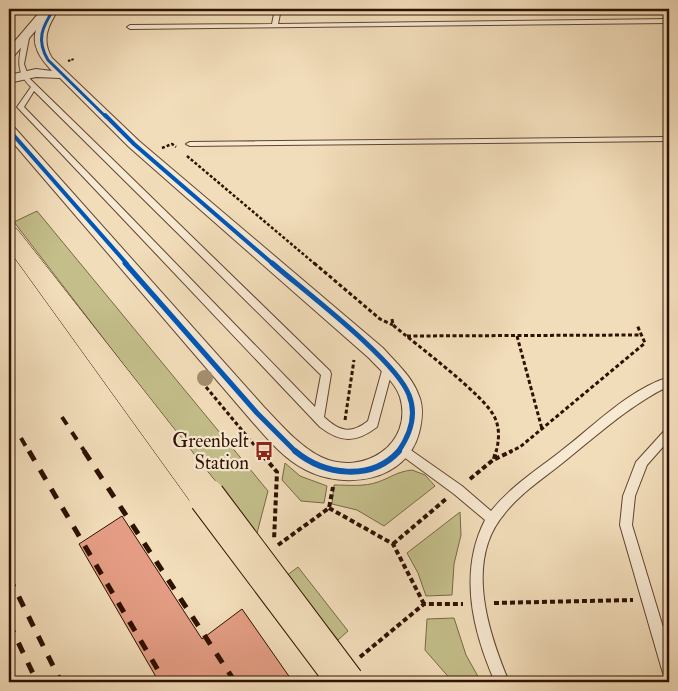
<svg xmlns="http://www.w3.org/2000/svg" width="678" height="691" font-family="'IM FELL Double Pica',serif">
  <rect width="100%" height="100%" fill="#f2ddba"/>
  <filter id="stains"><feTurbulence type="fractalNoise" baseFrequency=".004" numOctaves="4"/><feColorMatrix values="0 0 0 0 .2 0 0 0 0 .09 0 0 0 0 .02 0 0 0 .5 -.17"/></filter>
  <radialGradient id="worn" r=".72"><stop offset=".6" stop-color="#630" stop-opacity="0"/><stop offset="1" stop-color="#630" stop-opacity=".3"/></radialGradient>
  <!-- green -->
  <path fill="#c3be8a" stroke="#796845" d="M37,211L268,491L256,537L14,222Z
    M285,463L300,476L327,486L324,503L301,501L282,480Z
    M412,470L425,475L435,486L384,526L357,510L332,504L334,485C349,485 364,487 378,482C392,477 396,472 412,470Z
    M460,512L461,535L454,564L452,595L426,596L418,573L407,553Z
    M298,567L348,631L338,640L286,576Z
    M454,618L466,655L480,680L477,682L452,681L425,650L427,619Z"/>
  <!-- building -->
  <path fill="#e49d84" stroke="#2f1100" d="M122,516L202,639L242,609L293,682H159L79,544Z"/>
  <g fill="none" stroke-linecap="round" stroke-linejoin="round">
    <!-- lane casing -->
    <g stroke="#60442e" stroke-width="2">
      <path id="lane" d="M275,9H281L278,24L669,19V23L130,29L127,27L130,25L272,24Z
        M27,31L30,33L24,64L29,78L330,371L331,374L324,417C339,431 350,435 368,421L383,367L384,364H392L393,367L377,427C356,443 341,443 320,427L18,108L17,107L31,87C13,70 20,55 24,33ZM34,91L321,375L315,407L24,107Z
        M669,137V141L190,146L186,144L190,142Z
        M669,377V386C632,404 603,430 571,456C549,475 523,490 505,513C464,560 488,632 509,682H495C473,632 458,573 485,520L454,494L397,452L395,449L397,446L401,444L405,446L462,486L491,511C511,486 537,470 561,451C595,425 628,390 669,377Z
        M669,428V440L647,465L635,496L632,525L669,647V677L664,675L662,670L620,525L623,496L636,462L665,430Z"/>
    </g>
    <!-- street casing -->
    <g stroke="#60442e" stroke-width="2">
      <path id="street" d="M49,9H59C48,25 41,40 52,58L139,141L383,348C396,363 412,376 419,396C424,408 422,421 419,433C406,482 345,490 306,470C283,459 266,437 250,419L9,138V126L14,127L264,407C281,425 299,446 321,457C363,477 414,444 400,397C395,382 380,370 369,358L129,147L60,78L36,77L9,83V75L36,69L52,71C41,59 31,46 36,30L13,57L9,58V48L38,14H45Z"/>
    </g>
    <!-- highway casing -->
    <g stroke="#2f1100" stroke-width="1">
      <path id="highway" d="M9,226L17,229L219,486L223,497L219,508L207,512L195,508L9,250Z"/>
    </g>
    <!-- path-far3 -->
    <path stroke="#2f1100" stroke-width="2" stroke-dasharray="2.5 1" stroke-linecap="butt" d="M68,61L74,59"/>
    <!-- path-far2 -->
    <path stroke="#2f1100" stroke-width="2.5" stroke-dasharray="3 2" stroke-linecap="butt" d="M162,148L172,144L176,147
      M187,156L315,264"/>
    <!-- path-far1 -->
    <path stroke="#2f1100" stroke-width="3" stroke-dasharray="4 2.5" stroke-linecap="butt" d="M314,263L380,319L393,325
      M392,319L393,325C415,344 486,396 495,418C500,429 499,441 496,452
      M407,336L641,335
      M517,336L542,429
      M206,387L260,452
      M345,420L354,360
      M509,452L520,447L645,343L637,325"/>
    <!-- path -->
    <path stroke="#2f1100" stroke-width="4" stroke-dasharray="5 3" stroke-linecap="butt" d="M259,451L277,472L274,540
      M494,459L496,451
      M470,479L493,460L512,451
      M329,508L393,544L424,604
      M393,544L446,499
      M278,545L329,508L333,487
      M494,603L633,600
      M360,657L424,604H463"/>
    <!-- lane -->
    <use href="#lane" fill="#f7e9d2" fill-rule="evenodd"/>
    <!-- street -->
    <use href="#street" fill="#f7e9d2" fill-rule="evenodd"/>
    <!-- highway -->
    <use href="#highway" fill="#f2ddba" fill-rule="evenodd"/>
    <!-- rail-far1 -->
    <path stroke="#2f1100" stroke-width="4" stroke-dasharray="9 9" stroke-linecap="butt" d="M62,417L85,452
      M21,438L29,452"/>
    <!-- rail -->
    <path stroke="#2f1100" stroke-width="5" stroke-dasharray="11 11" stroke-linecap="butt" d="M29,451L165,682
      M84,451L235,682
      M9,577L61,682
      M9,623L37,682"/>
    <!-- highway-bridge casing -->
    <g stroke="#2f1100" stroke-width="38" stroke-linecap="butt">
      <path id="highway-bridge" d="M207,497L346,682"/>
    </g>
    <!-- highway-bridge -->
    <use href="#highway-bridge" stroke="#f2ddba" stroke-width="36"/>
    <!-- cycleway-far3 casing -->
    <g stroke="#f7e9d2" stroke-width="5">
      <path id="cycleway-far3" d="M54,9C42,27 36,40 48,60L106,117"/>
    </g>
    <!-- cycleway-far2 casing -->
    <g stroke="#f7e9d2" stroke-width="6">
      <path id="cycleway-far2" d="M105,115L134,144L273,264
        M9,130L127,264"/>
    </g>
    <!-- cycleway-far1 casing -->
    <g stroke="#f7e9d2" stroke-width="8">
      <path id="cycleway-far1" d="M125,263L257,413L296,452
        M272,263C303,290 396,360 409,395C417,415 410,435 398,452"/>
    </g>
    <!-- cycleway casing -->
    <g stroke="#f7e9d2" stroke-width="9">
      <path id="cycleway" d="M295,451C324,475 371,482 399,451"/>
    </g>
    <!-- cycleway-far3 -->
    <use href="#cycleway-far3" stroke="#0057b8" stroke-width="3"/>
    <!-- cycleway-far2 -->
    <use href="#cycleway-far2" stroke="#0057b8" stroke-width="4"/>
    <!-- cycleway-far1 -->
    <use href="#cycleway-far1" stroke="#0057b8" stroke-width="5"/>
    <!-- cycleway -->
    <use href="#cycleway" stroke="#0057b8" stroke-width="6"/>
  </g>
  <!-- trees -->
  <circle fill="#a38e6e" cx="205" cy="378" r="8"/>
  <!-- icons -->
  <defs>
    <g id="bus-bare" transform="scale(1.5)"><path d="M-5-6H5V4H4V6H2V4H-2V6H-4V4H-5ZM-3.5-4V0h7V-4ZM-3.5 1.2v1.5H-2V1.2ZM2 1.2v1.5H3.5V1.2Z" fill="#8f2418" stroke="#f7e9d2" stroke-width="2.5" paint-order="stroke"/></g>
  </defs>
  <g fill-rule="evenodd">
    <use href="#bus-bare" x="264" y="451"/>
  </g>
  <g text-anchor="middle" stroke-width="4.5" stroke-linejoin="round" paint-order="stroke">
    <!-- poi labels -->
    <g font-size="19" fill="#2f1100" stroke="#f7e9d2" text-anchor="end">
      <text x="249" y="447">Greenbelt<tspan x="249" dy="22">Station</tspan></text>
    </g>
  </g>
  <!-- margin -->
  <rect width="678" height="691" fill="none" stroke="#f2ddba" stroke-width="30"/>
  <rect x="10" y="10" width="658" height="671" fill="none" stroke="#2f1100" stroke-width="2.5"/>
  <rect x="15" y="15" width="648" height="661" fill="none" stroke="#2f1100"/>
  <rect width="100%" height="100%" filter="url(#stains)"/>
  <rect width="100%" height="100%" fill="url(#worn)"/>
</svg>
